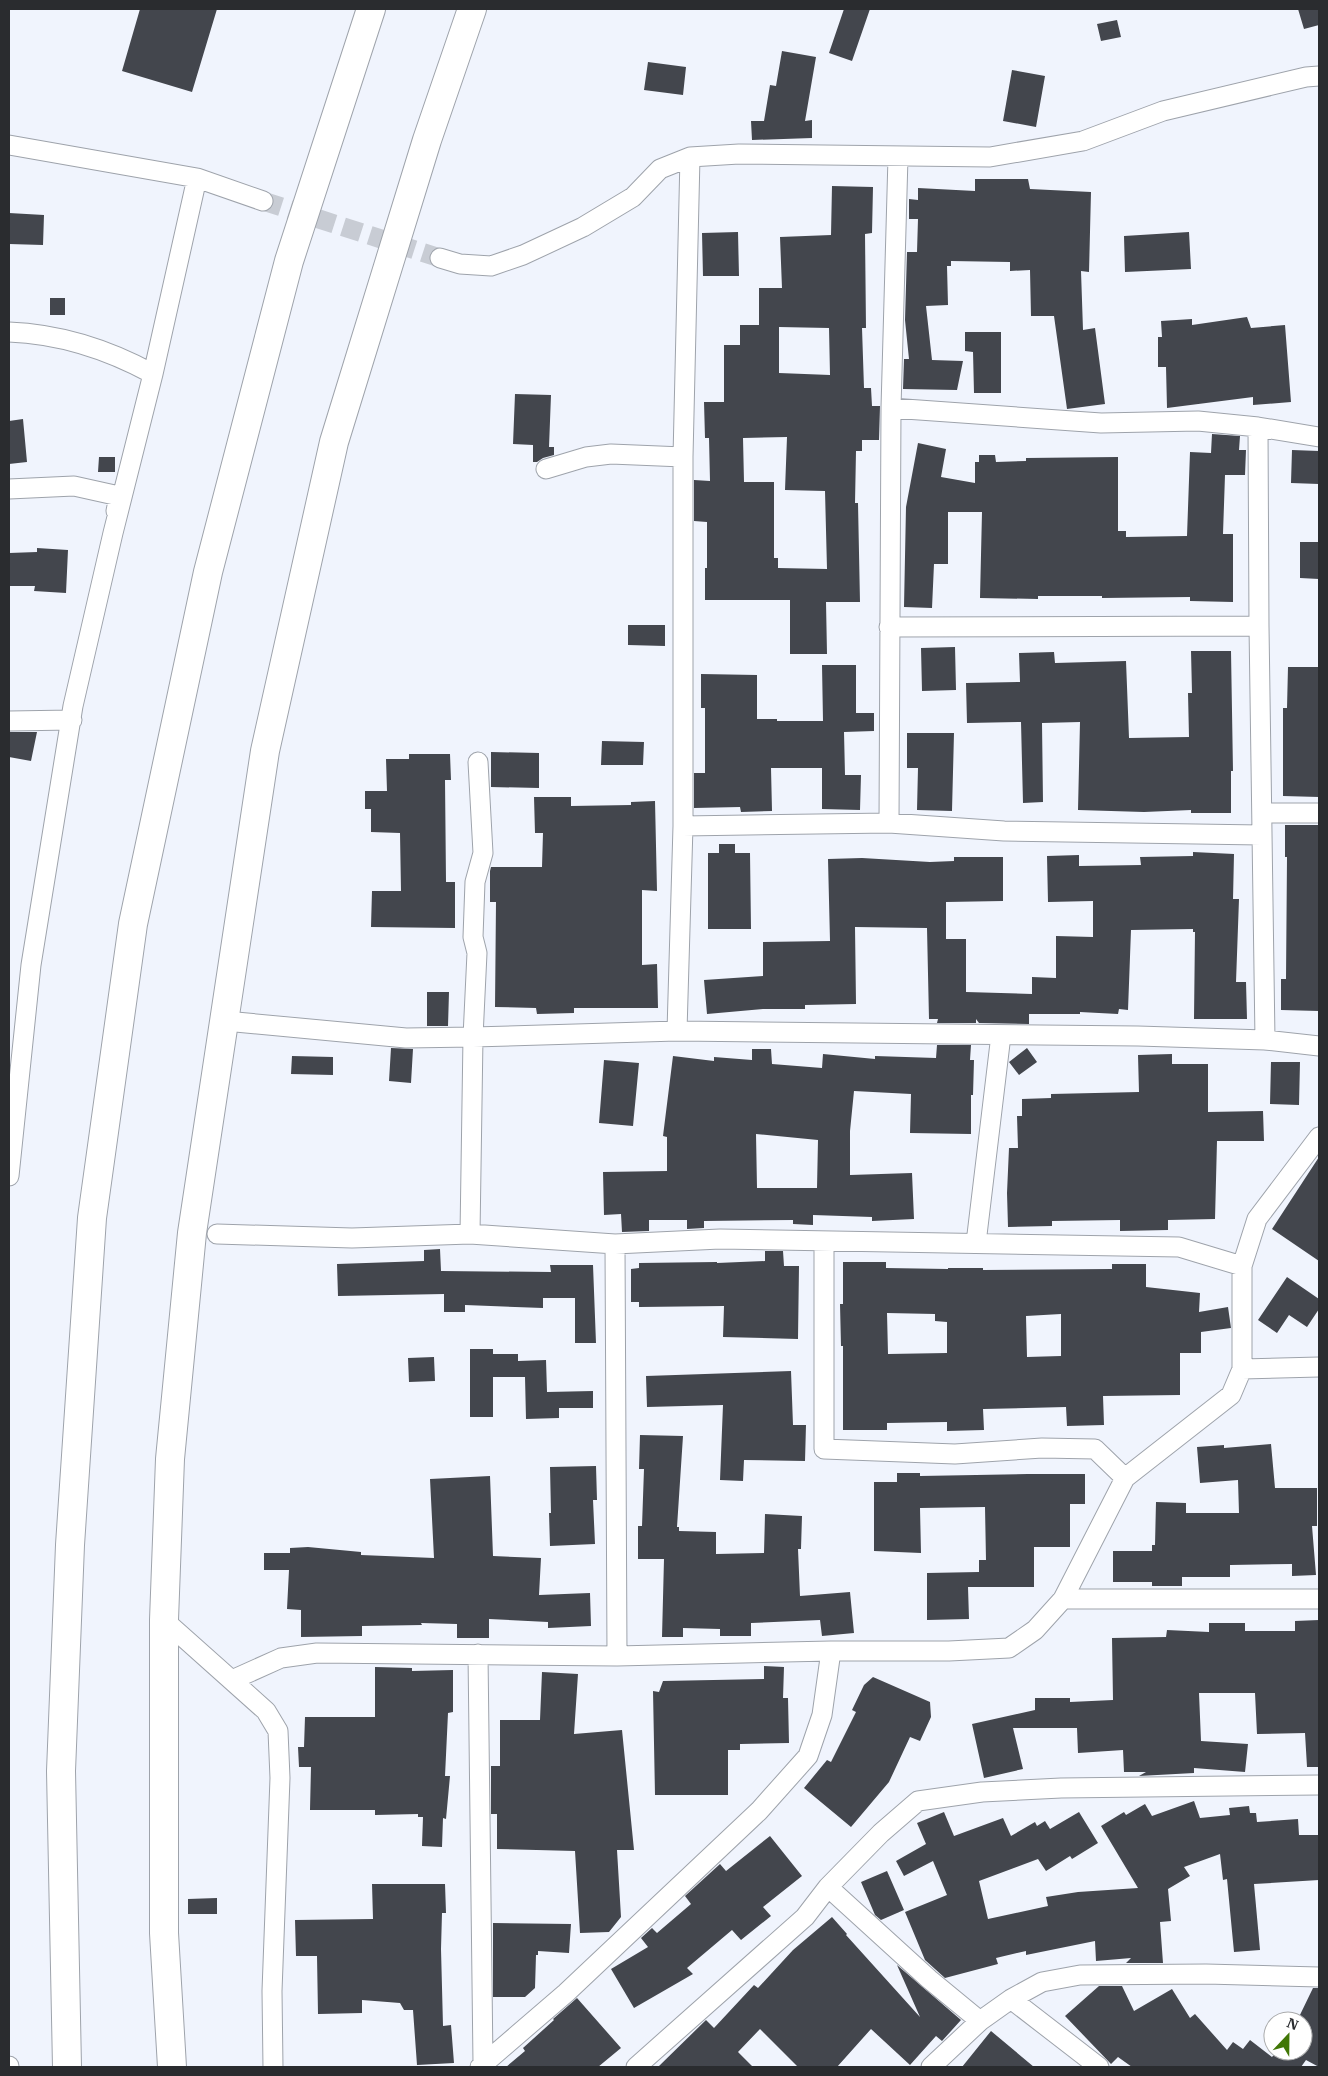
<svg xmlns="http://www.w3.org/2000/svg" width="1328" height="2076" font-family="'IBM Plex Serif',serif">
  <rect width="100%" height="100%" fill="#f0f4fd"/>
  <!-- building -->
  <path fill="#43464d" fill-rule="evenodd" d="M140,9H217L192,92L122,71Z
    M844,9H870L852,61L829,53Z
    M1298,9H1319V25L1304,29Z
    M1117,20L1121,37L1101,41L1097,24Z
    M782,51L816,57L805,121L812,120V138L752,140L751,121H764L770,85L776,86Z
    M648,62L686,67L683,95L644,90Z
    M1012,70L1045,76L1036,127L1003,121Z
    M975,179H1028L1030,189L1091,192L1089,272L1081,271L1083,330L1095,328L1105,404L1067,409L1054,316H1031L1030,270L1010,271V262L951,261V266H947L948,305L926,306L932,360L963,361L957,390L903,389L904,359H909L905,320L907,252H917L918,219H909V199L918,200V188L975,191Z
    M832,186L873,187L872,233L865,234L866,328H862L864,388H871L872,406H880L879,440H862V451H856L855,503H858L860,602H826L827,654H790V600H705V568H707V522L694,521V480L710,481L709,438H705L704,402H724V345H740V325H759V288H782L780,237L831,235ZM779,327L829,328L830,375L779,373ZM787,437L785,490L825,491L827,569L778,568V558H774V482H744L743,438Z
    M9,213L44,215L43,245L9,244Z
    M738,232L739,276H703L702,233Z
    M1189,232L1191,269L1125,272L1124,236Z
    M50,298H65V315H50Z
    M1247,317L1251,328L1285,325L1291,402L1253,405V397L1167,408L1166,367H1158V337H1162L1161,321L1192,319V325Z
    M965,332H1001V393H974L973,352L965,351Z
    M515,394L551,395L549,447H554V455L543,458L537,462H533V445L513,444Z
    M23,419L27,462L9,464V421Z
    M1212,434L1240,436L1239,450H1246L1245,475H1225L1223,534H1233V602L1190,601V597L1102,598V596H1038V599L980,598L982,512H948V564H934L932,608L904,607L906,507L918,443L946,449L941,477L975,483V462H979V455H995L996,462L1026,461V458L1118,457V531H1126V537L1187,536L1190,452L1211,453Z
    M1292,450L1319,451V484L1291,483Z
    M99,457H115V472H98Z
    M1300,542H1319V579L1300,578Z
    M37,548L68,550L66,593L34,591L35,586H9V553L37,552Z
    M628,625H665V646L628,645Z
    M955,647L956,690L922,691L921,648Z
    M1191,651H1231L1233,771H1231V813H1191V810L1144,812L1078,810L1080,722L1042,723L1043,802L1023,803L1021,722L967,723L966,683L1020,682L1019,653L1054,652L1055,663L1126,661L1129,738L1189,737L1188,693H1192Z
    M822,665H856V713H874V731L844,732L845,775H861L860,810L822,809V768H771L772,811L741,812L740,807L694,808V773H705V708H701V674L757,675V719H777V721H823Z
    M1288,667H1319V797L1283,796V708H1287Z
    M9,732H37L31,761L9,757Z
    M907,733H954L952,811L917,810L918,768H907Z
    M602,741L644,742L643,765H601Z
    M491,752L539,753V788L491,787Z
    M409,754H450L451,780H445L446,882H455V928L371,927L372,891H401L400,833L371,832V809H365V791H387L386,759H409Z
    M534,797H571V806L631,805V802L655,801L657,891L642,890V965L657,964L658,1008H574V1013L537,1014L536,1008L495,1007L496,902H490V871L491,867H542L543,833H535Z
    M1285,825H1319V1011L1281,1010V979H1286L1287,857H1285Z
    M719,844H735V853H750L751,929H708V853H719Z
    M1193,852L1234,854L1233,899H1239L1236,982H1246L1247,1019H1194L1195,932H1193V929L1131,930L1128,1010L1119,1009L1118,1014L1080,1012V1014H1029V1024L979,1023L976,1019V1023H937L938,1019H929L927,928L855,927L856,1004L805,1005V1009H763L707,1014L704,980L763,976V942L830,941L828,859L862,858L930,862L954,861V857H1003V901L946,902V939H966V992L1032,994V977L1056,978V936L1093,937V901L1048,902L1047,856L1079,855V866L1141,865L1140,857L1193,856Z
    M427,992H449L448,1026H427Z
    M937,1045H971L970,1060H974L973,1095H971V1134L910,1133L911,1094L854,1091L850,1131V1175L912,1173L914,1219L872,1221V1217L813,1215V1225L793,1224V1220L704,1221V1228L687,1229V1220H649V1231L622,1232L621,1214L604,1215L603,1172L667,1171V1137L663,1136L673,1056L714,1061V1057L752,1060V1049H771L772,1064L822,1068L823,1054L875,1059V1056L936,1058ZM756,1134L818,1140L817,1188H757Z
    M391,1048L413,1049L411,1083L389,1081Z
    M1027,1048L1037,1062L1019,1075L1009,1062Z
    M1172,1054V1064H1208V1112L1263,1111L1264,1141H1217L1215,1219L1168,1220V1230L1120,1231V1220L1052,1221V1226L1008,1227L1007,1193L1009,1148H1018L1017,1116H1022V1099L1051,1098V1094L1139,1092L1138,1055Z
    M292,1056L333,1057V1075L291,1074Z
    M604,1060L639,1063L633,1126L599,1123Z
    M1271,1062H1300L1299,1105L1270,1104Z
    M1319,1157V1261L1272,1229Z
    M440,1249L441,1271L551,1272L550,1265H593L596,1343H575V1298H543V1308L465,1305V1312H444V1294L338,1296L337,1264L424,1261V1250Z
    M765,1251H783L784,1266H799L798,1339L723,1337L724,1306L639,1307V1302H631V1269L639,1268V1263L717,1262V1263L765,1261Z
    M843,1262H886V1268L948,1269V1268H983V1270L1112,1269V1264H1146V1287L1200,1293L1199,1312L1228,1307L1231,1328L1201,1332V1353H1180V1395L1103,1396L1104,1425L1067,1426L1066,1407L983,1409L984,1430L947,1431V1422L887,1423V1430H843V1346H841L840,1304H843ZM887,1313L935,1314V1321L947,1322V1353L888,1354ZM1061,1314V1356L1027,1357L1026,1316Z
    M1287,1277L1319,1299V1309L1307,1327L1289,1315L1277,1333L1258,1320Z
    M470,1349H493V1354H518V1361L546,1360L547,1392L593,1391V1408H559V1418L526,1419L525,1377H493V1417H470Z
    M434,1357L435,1381L409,1382L408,1358Z
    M791,1371L793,1425H806L805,1461L744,1460L743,1481L720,1480L723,1405L647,1407L646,1376Z
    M640,1435L683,1436L677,1527H679V1531L716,1532V1554L764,1553L765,1514L802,1516L801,1549H798L800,1596L850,1592L854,1633L822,1636L820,1620L751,1623V1636H720V1629L683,1628V1637H662L664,1559H638V1526H642L644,1469H639Z
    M1271,1444L1275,1488H1317V1526H1312L1316,1575L1292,1576V1564L1230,1565V1577H1182V1586H1152V1582H1113V1551H1152V1545H1155L1156,1502L1186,1503V1513H1239L1238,1480L1200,1483L1197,1447L1224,1445V1448Z
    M596,1466L597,1500H593L595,1544L550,1546L549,1513H551L550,1467Z
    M897,1473H920V1476L1028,1474H1085V1504H1070V1547H1034V1587H968L969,1619L927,1620V1573L979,1572V1560H986L985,1507L920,1508L921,1553L874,1551V1482H897Z
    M490,1476L493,1556L541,1558L539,1595L590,1593L591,1626L548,1628V1622L489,1619V1638H457V1624L421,1623L422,1625L362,1626V1636L301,1637V1610L287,1609L289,1570H264V1553H290V1548L308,1547L361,1552V1555L434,1558L430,1479Z
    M1319,1620V1767H1307L1305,1733L1257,1734L1255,1693H1199L1201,1741L1248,1744L1245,1772L1194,1768V1773L1139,1776L1146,1772H1124L1123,1750L1078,1753L1077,1728H1013L1023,1769L984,1778L972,1724L1035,1710V1698H1070V1702L1113,1700L1112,1638L1166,1637L1167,1630L1209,1632V1623H1245V1631H1295V1621Z
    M764,1666L784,1667L783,1698H788L789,1743L740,1744V1750H728V1795H655L653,1691L659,1692L663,1681L764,1679Z
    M375,1667L412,1668V1671L453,1670V1712L448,1713L445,1776H450L446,1819L443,1818L442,1847L422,1846L423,1817H418V1814L375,1815V1810H310L311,1767H299L298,1747H304L305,1717H375Z
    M542,1672L578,1674L574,1734L622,1730L634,1850H617L621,1917L609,1932L580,1933L575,1851L497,1849V1814H491V1766H500V1720H540Z
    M873,1677L930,1702L931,1717L920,1741L910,1737L889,1782L851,1827L804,1788L827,1760L831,1762L856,1712L852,1710L864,1685Z
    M1194,1801L1200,1818L1230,1815L1229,1808L1249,1806L1250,1813H1256L1257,1822L1298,1819L1299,1835H1319V1880L1254,1884L1260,1950L1234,1952L1227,1879L1223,1880L1220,1854L1184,1867L1190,1876L1168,1889L1171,1921L1160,1922L1163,1963H1126L1131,1958L1096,1961L1095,1941L1026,1955V1951L996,1958L998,1964L945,1978L925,1960L905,1912L947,1895L933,1861L904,1876L896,1861L926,1844L917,1823L944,1812L954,1836L1003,1818L1011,1836L1035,1822L1037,1826L1045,1821L1050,1829L1079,1812L1098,1843L1072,1859L1070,1856L1046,1871L1038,1859L979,1881L988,1919L1048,1906L1046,1897L1078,1892L1138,1888L1101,1826L1124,1812L1126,1815L1145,1804L1152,1816Z
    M770,1836L802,1876L763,1907L771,1916L741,1940L732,1930L687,1968L693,1974L634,2008L611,1969L648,1947L641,1938L652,1928L657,1933L691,1904L685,1896L720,1864L726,1871Z
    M887,1871L904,1910L881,1920L875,1915L861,1882Z
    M372,1884H445L446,1913H442L441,1949L443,2026L451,2025L454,2063L417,2065L413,2010H404L400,2003L362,2000V2013L318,2014L317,1956H296L295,1920L373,1919Z
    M217,1898V1914H188V1899Z
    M832,1917L847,1934L846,1935L920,2017L897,1965L961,2020L942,2041L936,2036L910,2065L871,2029L837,2067H798L760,2029L738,2052L753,2067H658L706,2020L714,2028L754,1985L758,1988L793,1950Z
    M493,1923L571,1924L569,1953L538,1951V1955H536L535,1988L525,1997H493Z
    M1099,1986H1122L1134,2011L1172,1989L1190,2018L1195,2014L1227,2050L1233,2042L1243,2049L1250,2040L1272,2057L1277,2051H1303V2021L1298,2019L1313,1988H1319V2067L1306,2060L1301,2067H1132L1118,2057L1111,2064L1065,2016Z
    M577,1998L621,2048L598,2067H506L525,2051L523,2048L554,2020L553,2019Z
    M991,2031L1034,2067H962Z"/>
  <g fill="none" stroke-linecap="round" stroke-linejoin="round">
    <!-- minor-tunnel -->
    <path stroke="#c8ccd4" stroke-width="19" stroke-dasharray="19 9" stroke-linecap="butt" d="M263,201L440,258"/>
    <!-- minor casing -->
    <g stroke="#9ea3ab" stroke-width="21">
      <path id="minor" d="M9,145L197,178L263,201
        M440,258L460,264L491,266L523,255L583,227L633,197L660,169L690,157L739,154L990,157L1083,141L1163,111L1306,77L1319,76
        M9,332C60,334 109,350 153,374
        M891,408L1101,423L1198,421L1258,427L1319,437
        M1258,427L1259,626L1265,1040
        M546,469L586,457L611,454L683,457
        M9,489L74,486L119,496L116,511
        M889,627L1259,626
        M9,721L72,720
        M1262,813H1319
        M889,823L891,408L898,157
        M683,826L889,823L1004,831L1261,835
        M225,1021L406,1038L473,1037L677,1031L1138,1036L1265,1040L1319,1046
        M677,1031L683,826V457L690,157
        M9,1176L31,965L73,706L113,533L153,374L197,178
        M217,1234L352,1238L470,1234L615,1244L720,1239L1179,1247L1242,1266
        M470,1234L473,1037L477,953L473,937L475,882L483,853L478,762
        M824,1241V1449L955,1454L1042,1448L1095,1449L1125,1478
        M976,1243L1001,1035
        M615,1244L617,1656
        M1242,1369L1319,1367
        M1063,1599H1319
        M164,1620L266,1711L278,1731L280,1778L272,1991L273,2067
        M478,1654L483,2063
        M232,1680L281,1658L317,1653L617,1656L831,1651H949L1009,1648L1035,1630L1063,1599L1125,1478L1231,1395L1242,1369V1266L1257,1219L1319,1137
        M828,1887L929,1979L980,2021
        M1011,1999L1099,2067
        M9,2066V2067
        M480,2067L566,1993L759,1811L808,1756L822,1715L831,1651
        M636,2067L805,1917L828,1887L881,1833L918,1801L982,1792L1061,1788L1319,1785
        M931,2067L980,2021L1011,1999L1042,1982L1080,1975L1206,1974L1319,1977"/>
    </g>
    <!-- motorway casing -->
    <g stroke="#9ea3ab" stroke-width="30">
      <path id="motorway" d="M67,2067L61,1771L70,1545L92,1218L133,924L208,572L289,261L371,9
        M172,2067L164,1933V1620L170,1459L192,1233L265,751L334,442L427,140L472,9"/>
    </g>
    <!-- minor -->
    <use href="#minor" stroke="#fff" stroke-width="19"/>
    <!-- motorway -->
    <use href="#motorway" stroke="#fff" stroke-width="28"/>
  </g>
  <!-- border -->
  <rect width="1328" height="2076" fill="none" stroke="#2a2c2f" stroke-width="20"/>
  <!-- north arrow -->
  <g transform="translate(1288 2036) rotate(22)"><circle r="24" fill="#ffffff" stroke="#aaabac"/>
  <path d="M0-4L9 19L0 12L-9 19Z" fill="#417706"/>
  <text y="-8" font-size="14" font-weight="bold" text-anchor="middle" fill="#2a2c2f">N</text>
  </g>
</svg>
